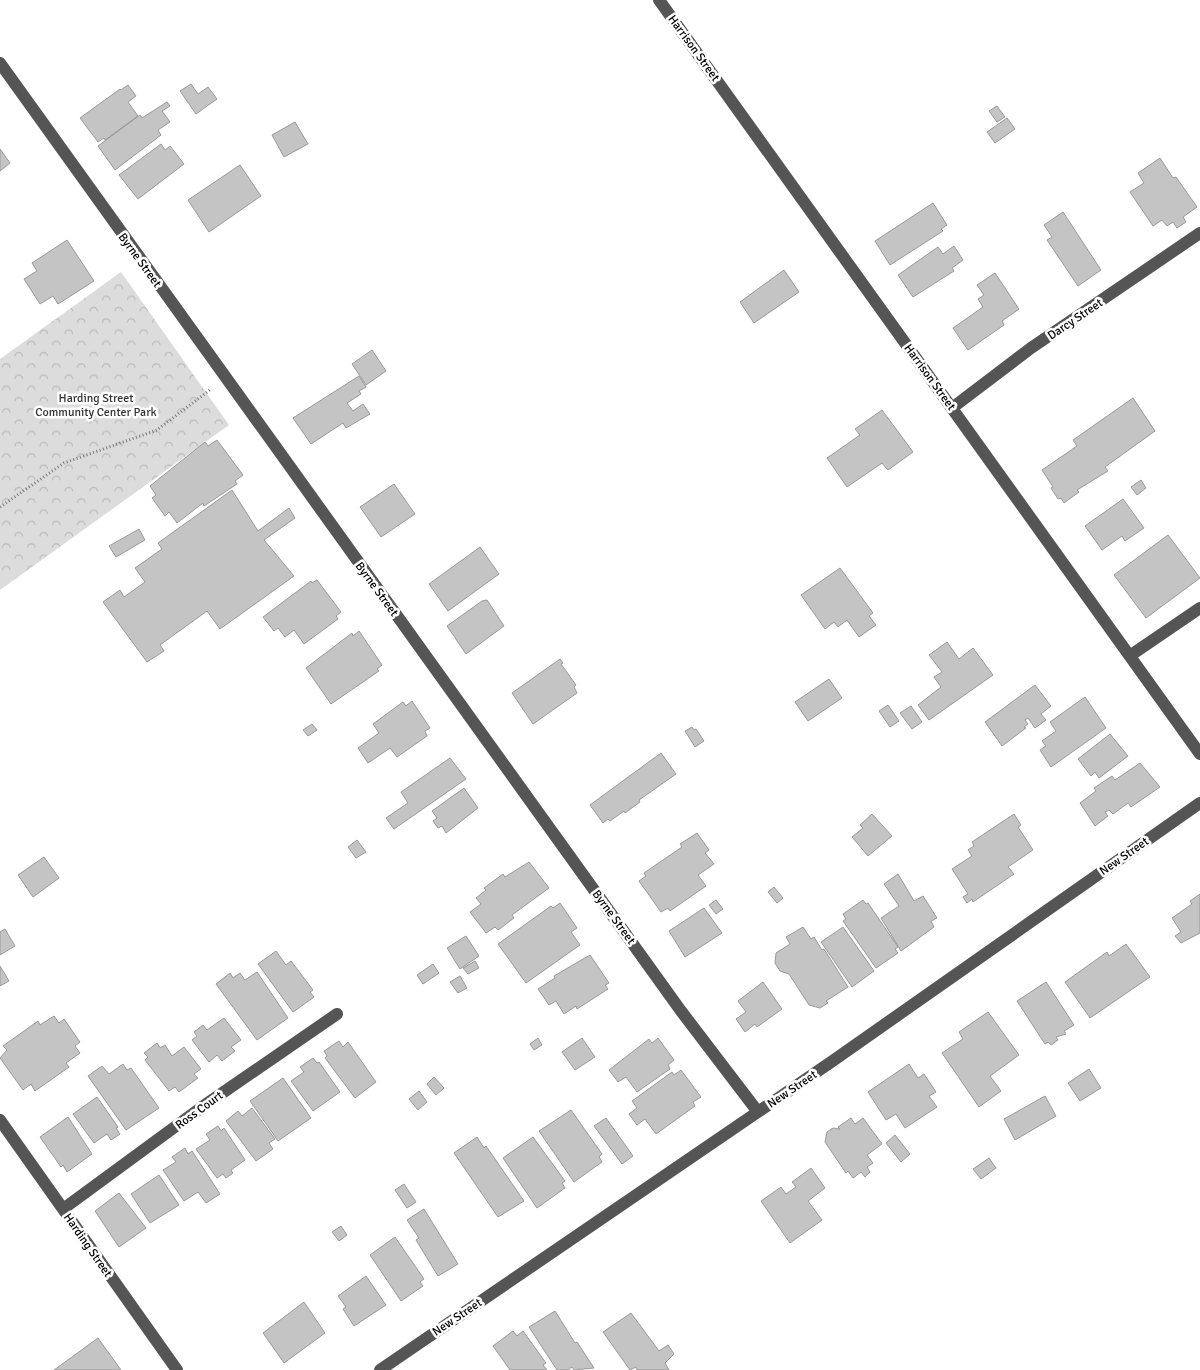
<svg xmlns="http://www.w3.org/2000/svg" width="1200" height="1370" font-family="Signika,sans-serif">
  <defs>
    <pattern id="forest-crowns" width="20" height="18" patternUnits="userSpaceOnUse" patternTransform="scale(1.25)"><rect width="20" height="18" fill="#dcdcdc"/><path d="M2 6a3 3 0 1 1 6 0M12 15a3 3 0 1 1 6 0" fill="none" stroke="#bbb"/></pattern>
  </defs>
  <rect width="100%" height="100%" fill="#fff"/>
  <!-- forest -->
  <path fill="url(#forest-crowns)" d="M121,272L229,425L0,590V359Z"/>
  <!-- building -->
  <path fill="#c4c4c4" stroke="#999" d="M191,84L198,94L208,87L217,99L196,114L180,91Z
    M128,85L136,96L128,102L138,116L105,140L104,138L98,142L80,118L120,89L121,90Z
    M167,102L170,106L162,111L170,122L158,130L161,135L115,170L98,146L140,115L142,118Z
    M997,106L1005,117L997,122L989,111Z
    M1007,118L1015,129L995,143L987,132Z
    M295,122L308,144L284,157L272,135Z
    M161,144L165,150L170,146L184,164L138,199L119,175Z
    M0,149L10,163L0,171Z
    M1160,158L1173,178L1176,177L1197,207L1183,217L1186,222L1177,228L1173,222L1167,226L1162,220L1153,226L1130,192L1144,183L1138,173Z
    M240,165L261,196L209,232L188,200Z
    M933,203L947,225L941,229L943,231L890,265L875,241Z
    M1063,212L1101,270L1078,286L1047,240L1052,237L1044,225Z
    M67,240L94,281L58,304L53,296L40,304L24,279L37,271L32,263Z
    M954,246L963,260L952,268L954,271L913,297L898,275L938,247L943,254Z
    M784,270L799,292L754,323L740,302Z
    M995,273L1019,309L1002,321L1004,325L968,350L953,328L983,307L978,299L984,295L977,285Z
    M372,350L386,371L366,385L352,364Z
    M359,376L366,387L359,391L361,394L347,403L353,411L363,404L370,414L346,428L343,423L311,444L293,418Z
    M1133,398L1155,431L1105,467L1108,471L1077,490L1079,492L1064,503L1061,498L1058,499L1051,488L1053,487L1042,470L1077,446L1073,440Z
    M882,410L913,452L888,470L882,463L847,487L827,458L860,435L855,429Z
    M217,440L243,475L235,481L237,484L204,506L203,503L177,523L169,512L165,516L152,498L156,495L150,486L205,442L208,446Z
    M1141,480L1146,488L1137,495L1131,487Z
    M394,484L415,514L381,537L360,507Z
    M232,490L258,531L289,508L295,518L264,540L294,576L220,629L207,611L160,645L164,651L147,662L103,602L120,590L124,597L145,582L135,568L162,549L158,543Z
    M1123,499L1144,528L1125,541L1122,536L1102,550L1085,526Z
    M139,529L145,540L116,557L109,546Z
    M1168,535L1200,578L1146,618L1114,575Z
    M480,547L499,574L448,611L429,584Z
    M840,568L873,613L869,616L876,625L859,637L847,620L838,627L834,622L825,629L801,595Z
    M317,580L341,612L336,616L338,619L304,644L294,630L285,637L278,628L274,631L263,617L311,581L312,583Z
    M487,600L504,626L466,654L447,626L482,601Z
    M359,631L382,665L377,669L379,671L331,704L306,668L352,633L353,636Z
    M947,642L959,659L973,648L993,675L929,720L918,705L941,687L934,677L942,672L929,655Z
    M560,659L563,663L561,664L576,685L574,687L577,693L533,724L512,693Z
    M829,679L842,698L808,721L795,702Z
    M1035,685L1051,706L1041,714L1046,720L1035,728L1028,718L1025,720L1028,724L1024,727L1026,728L1002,746L985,722Z
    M1085,697L1106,728L1051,767L1040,750L1046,746L1042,741L1056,731L1050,722Z
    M412,701L430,728L425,731L427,736L397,757L390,748L368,763L358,748L379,733L373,724L403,702L406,706Z
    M888,705L899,721L890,727L879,711Z
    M911,706L922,722L912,729L900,713Z
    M312,724L317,730L308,736L303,730Z
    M692,727L694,730L696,729L704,741L695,747L685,731Z
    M1110,734L1128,756L1099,778L1095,772L1091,776L1078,759Z
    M661,753L676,774L639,800L640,802L625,813L624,811L610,821L608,819L603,823L590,805Z
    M450,758L466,779L394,829L386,818L408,803L401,792Z
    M1140,763L1160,787L1131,807L1128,803L1113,814L1109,810L1105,812L1108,816L1095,826L1080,803L1096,791L1094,788L1112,776L1115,780Z
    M464,788L478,808L446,833L442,826L438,828L433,821L437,818L432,811Z
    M872,814L892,836L868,856L852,837L863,828L860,825Z
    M1014,814L1021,825L1018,827L1033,850L1008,867L1014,874L973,902L972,899L967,903L963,897L968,894L952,869L972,856L968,850L974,846L972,842Z
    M697,833L709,850L705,853L714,864L698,875L706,886L670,911L668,908L661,912L639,881L646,876L644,873L682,847L680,844Z
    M357,840L366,852L356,858L348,847Z
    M44,857L59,878L33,897L18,875Z
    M529,862L549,888L512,915L514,918L498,930L495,927L486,933L470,912L481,904L476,898L486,890L484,888L503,874L505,877Z
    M898,874L914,901L923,896L937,918L931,921L934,927L901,951L881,918L899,906L884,884Z
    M774,887L783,898L777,903L768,892Z
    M1200,894V933L1181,943L1175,936L1181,932L1172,918L1192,904L1190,901Z
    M716,900L723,909L716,914L709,905Z
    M863,900L866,904L868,903L898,947L895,949L898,953L876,968L843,921L846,919L843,914Z
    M560,903L577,928L571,932L580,945L526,983L498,944L551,906L553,908Z
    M704,908L722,933L685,957L669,931Z
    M803,927L811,939L814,937L822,950L824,949L848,987L826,1001L828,1003L820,1008L809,1005L789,974L780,971L775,963L776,953L790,944L786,937Z
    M843,927L874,971L852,987L821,942Z
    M5,929L15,946L0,955V932Z
    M466,936L479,956L460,969L447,948Z
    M1126,944L1150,977L1090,1018L1065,982L1107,952L1109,956Z
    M276,951L286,965L291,961L313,990L310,992L314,997L293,1012L258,964Z
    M590,955L609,983L605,985L608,989L577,1009L576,1006L564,1014L556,1001L549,1005L538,989L555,978L554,976Z
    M475,961L479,968L468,974L463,968Z
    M433,964L439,973L423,984L417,975Z
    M0,966L9,981L0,986Z
    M257,972L288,1018L257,1040L216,984L230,973L233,978L240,973L245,980Z
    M460,976L467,988L458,993L450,982Z
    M763,982L782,1009L757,1027L755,1024L745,1032L736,1019L746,1012L738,1001Z
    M1046,982L1074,1025L1064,1031L1066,1034L1056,1037L1058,1040L1051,1045L1048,1042L1045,1044L1017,1001Z
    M988,1012L1019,1055L990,1076L1001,1091L979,1107L942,1053L963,1039L959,1032Z
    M54,1016L59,1023L64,1019L80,1042L75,1046L80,1053L66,1063L69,1067L35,1091L31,1084L23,1090L0,1058L7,1050L3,1046L38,1021L40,1025Z
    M224,1018L241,1040L231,1047L235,1051L222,1061L217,1055L209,1062L192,1040L197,1036L194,1032L203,1025L207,1030Z
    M538,1038L542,1045L534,1050L530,1044Z
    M582,1038L595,1057L575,1070L562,1052Z
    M658,1038L674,1060L668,1065L670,1069L637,1092L626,1077L618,1082L609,1070L649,1039L652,1043Z
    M339,1041L343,1047L348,1042L376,1082L355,1098L325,1058L327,1056L324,1051Z
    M157,1043L160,1048L165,1045L172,1056L184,1047L201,1069L194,1074L198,1078L179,1092L175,1087L169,1091L145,1060L148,1057L144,1053Z
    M313,1058L317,1063L319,1062L340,1092L313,1111L291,1081L304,1072L300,1067Z
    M123,1064L127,1070L131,1068L159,1108L126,1130L88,1076L102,1066L109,1074Z
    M909,1064L918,1078L924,1074L936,1092L929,1096L937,1107L905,1128L896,1114L886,1120L868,1092Z
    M1089,1069L1101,1088L1080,1101L1068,1083Z
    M681,1070L701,1097L693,1102L695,1106L656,1134L645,1119L637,1125L629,1114L637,1108L632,1101L672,1072L674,1075Z
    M434,1077L444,1088L436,1095L427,1084Z
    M283,1078L311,1118L278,1141L250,1101Z
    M419,1091L427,1102L418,1110L409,1099Z
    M1045,1096L1056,1116L1015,1140L1004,1119Z
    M97,1097L118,1127L116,1128L120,1134L111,1140L107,1134L94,1143L73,1114Z
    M252,1108L275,1139L269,1143L273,1149L256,1161L226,1121L238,1111L242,1116Z
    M571,1110L602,1154L599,1157L602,1162L574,1182L539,1131Z
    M68,1117L92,1154L67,1172L63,1165L61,1167L40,1137Z
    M606,1118L633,1156L622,1164L594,1126Z
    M851,1118L855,1124L863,1118L882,1144L867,1155L873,1163L867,1167L870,1172L865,1177L861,1172L853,1178L848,1171L846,1173L825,1142L827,1132L833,1128L840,1129L838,1127Z
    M218,1126L221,1131L224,1128L245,1160L231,1170L233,1173L226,1178L223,1174L217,1178L196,1149L210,1140L206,1134Z
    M895,1135L910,1154L901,1162L886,1143Z
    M477,1137L484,1148L486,1146L524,1201L498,1217L454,1153Z
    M533,1137L565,1181L562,1183L565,1188L537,1208L503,1158Z
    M185,1148L188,1154L192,1151L220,1194L206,1203L198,1192L184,1201L163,1170L176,1162L172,1157Z
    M989,1158L996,1168L981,1179L973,1169Z
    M811,1168L825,1188L808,1201L822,1220L790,1243L761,1201L781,1187L786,1194L796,1187L792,1182Z
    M159,1175L179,1205L150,1223L131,1194Z
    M404,1184L416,1202L407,1208L395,1190Z
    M119,1193L146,1228L119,1247L95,1211Z
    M424,1209L458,1264L438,1276L416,1240L419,1238L407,1220Z
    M341,1226L347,1235L339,1241L332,1232Z
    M395,1237L424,1279L420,1282L423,1286L401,1301L370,1255Z
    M366,1276L386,1305L354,1326L343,1309L346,1307L338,1296Z
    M304,1302L325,1333L284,1363L263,1333Z
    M555,1311L575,1343L577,1342L594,1368L574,1370L572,1367L568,1370H557L529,1327Z
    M631,1313L659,1351L668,1345L674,1354L665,1363L669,1370H637L636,1367L630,1370L603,1332Z
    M513,1331L517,1336L523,1331L546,1363L543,1365L547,1370H510L493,1346Z
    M98,1338L121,1370H54Z"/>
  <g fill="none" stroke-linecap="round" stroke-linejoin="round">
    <!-- path -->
    <path stroke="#777" stroke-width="3" stroke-dasharray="1 2.5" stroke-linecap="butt" d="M0,507L64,463L157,430L211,389"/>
    <!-- minor -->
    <path stroke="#555" stroke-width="12" d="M659,0L1200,754
      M0,63L681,1011L758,1112
      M952,408L1031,348L1200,233
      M1131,655L1200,608
      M0,1120L177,1370
      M63,1209L202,1107L337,1014
      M380,1370L834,1060L1200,803"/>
  </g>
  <g text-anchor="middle" stroke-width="5" stroke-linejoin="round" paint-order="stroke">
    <!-- street labels -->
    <g font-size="12" fill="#000" stroke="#fff">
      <text transform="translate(694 48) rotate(54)" y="4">Harrison Street</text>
      <text transform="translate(140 260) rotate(54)" y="4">Byrne Street</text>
      <text transform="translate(1075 319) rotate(-34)" y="4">Darcy Street</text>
      <text transform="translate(930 377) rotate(54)" y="4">Harrison Street</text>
      <text transform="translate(377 589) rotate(54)" y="4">Byrne Street</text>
      <text transform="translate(1124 856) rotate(-35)" y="4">New Street</text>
      <text transform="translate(614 917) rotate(54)" y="4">Byrne Street</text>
      <text transform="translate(792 1089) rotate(-34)" y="4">New Street</text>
      <text transform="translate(199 1110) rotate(-36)" y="4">Ross Court</text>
      <text transform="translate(88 1245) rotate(55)" y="4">Harding Street</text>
      <text transform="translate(457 1317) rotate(-34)" y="4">New Street</text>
    </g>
    <!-- park labels -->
    <g font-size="12" fill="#333" stroke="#fff">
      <text x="96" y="402">Harding Street<tspan x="96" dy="14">Community Center Park</tspan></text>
    </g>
  </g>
</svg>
